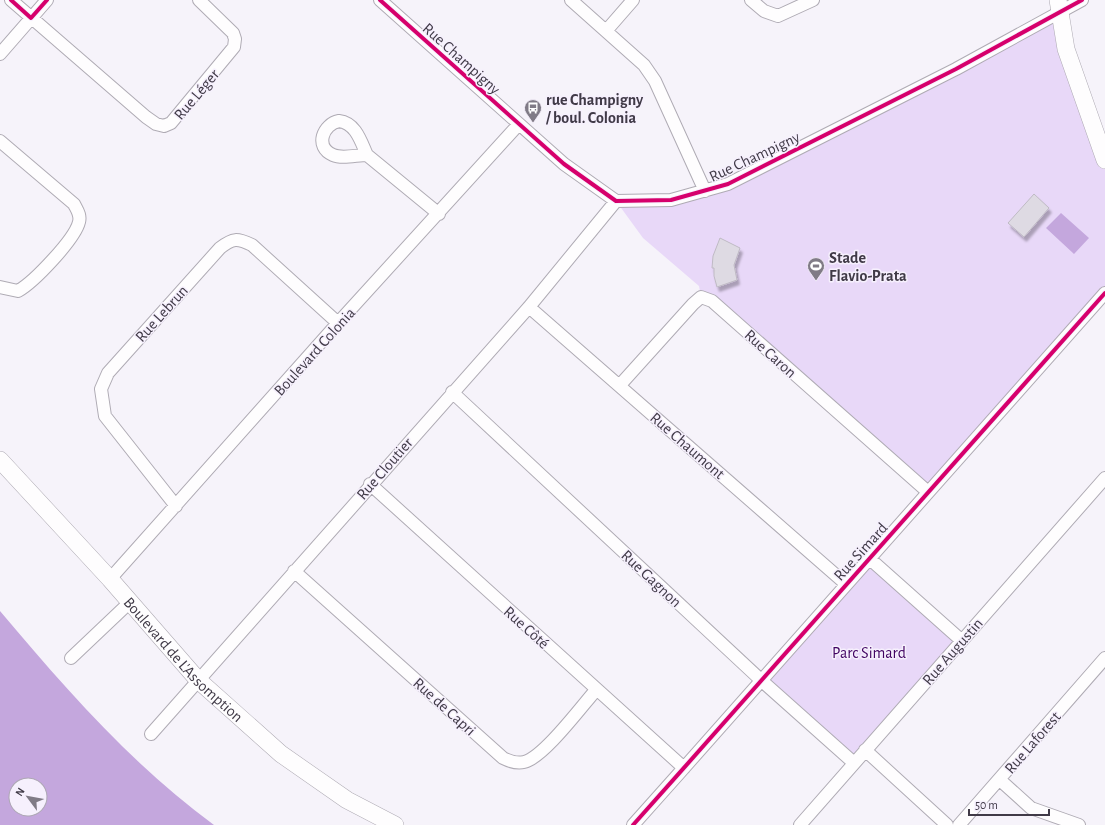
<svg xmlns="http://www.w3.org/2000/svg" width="1105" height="825" font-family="'Alegreya Sans',sans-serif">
  <defs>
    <filter id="shadow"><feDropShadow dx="2.5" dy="4.5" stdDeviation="1" flood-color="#0004"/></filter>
  </defs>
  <rect width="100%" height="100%" fill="#f6f3fa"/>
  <!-- green -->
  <path fill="#e8d8f8" d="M1059,12L1105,160V293L928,492L701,297L699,286L643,238L616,201L705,191Z
    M870,559L961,640L854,763L762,681Z"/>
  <!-- water -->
  <path fill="#c4a7dd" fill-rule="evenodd" d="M1061,213L1089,238L1074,254L1046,228Z
    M0,611C65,688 132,765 214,825H0ZM16,785H40V809H16Z"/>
  <!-- building -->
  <path fill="#dedae3" stroke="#bfbac4" filter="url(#shadow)" d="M1034,194L1049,208L1024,237L1008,223Z
    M720,238L740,248L734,265L737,280L717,287L714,276V268H712L713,256Z"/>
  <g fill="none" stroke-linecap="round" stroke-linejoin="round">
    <!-- street casing -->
    <g stroke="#afabb4" stroke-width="14">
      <path id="street" d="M11,0L146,117L156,124L164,126L171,123L234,47L235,39L233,33L199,0
        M380,0L564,164L616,201L671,200L728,184L956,69L1082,0
        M571,0L644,65L655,81L705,191
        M751,0L764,11L778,16L813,0
        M606,31L633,0
        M0,54L47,0
        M339,121C356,123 361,142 367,155C357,155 342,159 333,155C314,147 323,124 339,121Z
        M0,141L74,204C77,210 81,215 79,222C75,239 34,282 18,291L0,287
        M367,155L439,214
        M529,307L846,584
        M620,385L693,304L701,297L712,301L928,492
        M452,392L762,681L854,763
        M370,484L684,768
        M176,506L105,416L101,389L108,373L220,248C233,238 237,238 252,245L338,323
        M870,559L961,640
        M294,571L503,758C509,761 516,764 524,762C543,758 581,707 596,690
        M110,579L338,323L519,124
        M71,658L129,603
        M151,734L529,307L616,201
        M865,750L947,825
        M1000,780L1031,808L1079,825
        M633,825C791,648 948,470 1105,293
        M800,825L1105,478
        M959,825L1105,658"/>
    </g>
    <!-- secondary casing -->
    <g stroke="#afabb4" stroke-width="18">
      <g id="secondary">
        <path d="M1058,0L1066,49L1105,160"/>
        <path id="s1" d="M0,460L110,579L198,680L281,754L347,800L395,825"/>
      </g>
    </g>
    <!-- street -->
    <use href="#street" stroke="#fefdfe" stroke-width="12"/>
    <!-- secondary -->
    <use href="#secondary" stroke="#fefdfe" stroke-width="17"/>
    <!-- cycleway casing -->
    <g stroke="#f6f0fd" stroke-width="6">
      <path id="cycleway" d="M11,0L31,18L47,0
        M380,0L564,164L616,201L671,200L728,184L956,69L1082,0
        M633,825C791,648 948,470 1105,293"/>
    </g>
    <!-- cycleway -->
    <use href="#cycleway" stroke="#d6006c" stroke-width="4"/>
  </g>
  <!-- icons -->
  <defs>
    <g id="bus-pin" transform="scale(0.9)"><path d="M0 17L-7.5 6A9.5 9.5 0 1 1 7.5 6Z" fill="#807b86" stroke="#f6f0fd"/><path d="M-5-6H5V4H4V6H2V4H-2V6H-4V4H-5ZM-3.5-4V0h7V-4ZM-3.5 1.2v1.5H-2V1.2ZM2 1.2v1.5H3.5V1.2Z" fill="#fff"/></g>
    <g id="stadium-pin" transform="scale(0.9)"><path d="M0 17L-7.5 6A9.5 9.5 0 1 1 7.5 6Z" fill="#807b86" stroke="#f6f0fd"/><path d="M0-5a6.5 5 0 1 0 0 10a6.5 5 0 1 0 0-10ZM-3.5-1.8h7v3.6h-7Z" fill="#fff"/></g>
  </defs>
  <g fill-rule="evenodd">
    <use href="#bus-pin" x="533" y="108"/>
    <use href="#stadium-pin" x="816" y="266"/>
  </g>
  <g text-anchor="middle" stroke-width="3" stroke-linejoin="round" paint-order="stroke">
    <!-- street labels -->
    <g font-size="16" fill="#403a47" stroke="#f6f0fd">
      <text transform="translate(462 58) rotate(42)" y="6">Rue Champigny</text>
      <text transform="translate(196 94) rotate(-50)" y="6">Rue Léger</text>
      <text transform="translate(754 156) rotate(-25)" y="6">Rue Champigny</text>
      <text transform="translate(161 313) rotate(-48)" y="6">Rue Lebrun</text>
      <text transform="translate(314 351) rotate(-48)" y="6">Boulevard Colonia</text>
      <text transform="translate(771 353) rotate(42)" y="6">Rue Caron</text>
      <text transform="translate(688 445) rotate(41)" y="6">Rue Chaumont</text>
      <text transform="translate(384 468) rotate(-49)" y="6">Rue Cloutier</text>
      <text transform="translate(860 551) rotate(-48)" y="6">Rue Simard</text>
      <text transform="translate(652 578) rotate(43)" y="6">Rue Gagnon</text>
      <text transform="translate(527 627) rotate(42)" y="6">Rue Côté</text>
      <text transform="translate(952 651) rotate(-49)" y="6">Rue Augustin</text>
      <text dy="6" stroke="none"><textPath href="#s1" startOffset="271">Boulevard de L'Assomption</textPath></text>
      <text transform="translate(445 706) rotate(42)" y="6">Rue de Capri</text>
      <text transform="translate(1032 742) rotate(-49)" y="6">Rue Laforest</text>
    </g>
    <!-- poi labels -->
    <g font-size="16" font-weight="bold" fill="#403a47" stroke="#f6f0fd" text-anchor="start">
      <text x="546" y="105">rue Champigny<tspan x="546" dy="18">/ boul. Colonia</tspan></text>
      <text x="829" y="263">Stade<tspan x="829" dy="18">Flavio-Prata</tspan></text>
    </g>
    <!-- park labels -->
    <g font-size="16" fill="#410362" stroke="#f6f0fd">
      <text x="869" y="658">Parc Simard</text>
    </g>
  </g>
  <!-- north arrow -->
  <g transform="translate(28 797) rotate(302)"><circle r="19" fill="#f6f0fd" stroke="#ada7b4"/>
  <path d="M0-3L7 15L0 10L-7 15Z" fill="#807b86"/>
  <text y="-6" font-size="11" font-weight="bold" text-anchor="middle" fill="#403a47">N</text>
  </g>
  <!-- scale -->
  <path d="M969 809v6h80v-6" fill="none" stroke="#403a47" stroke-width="2"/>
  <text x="975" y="809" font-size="12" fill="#403a47" stroke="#f6f0fd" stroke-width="3" paint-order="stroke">50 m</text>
</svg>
